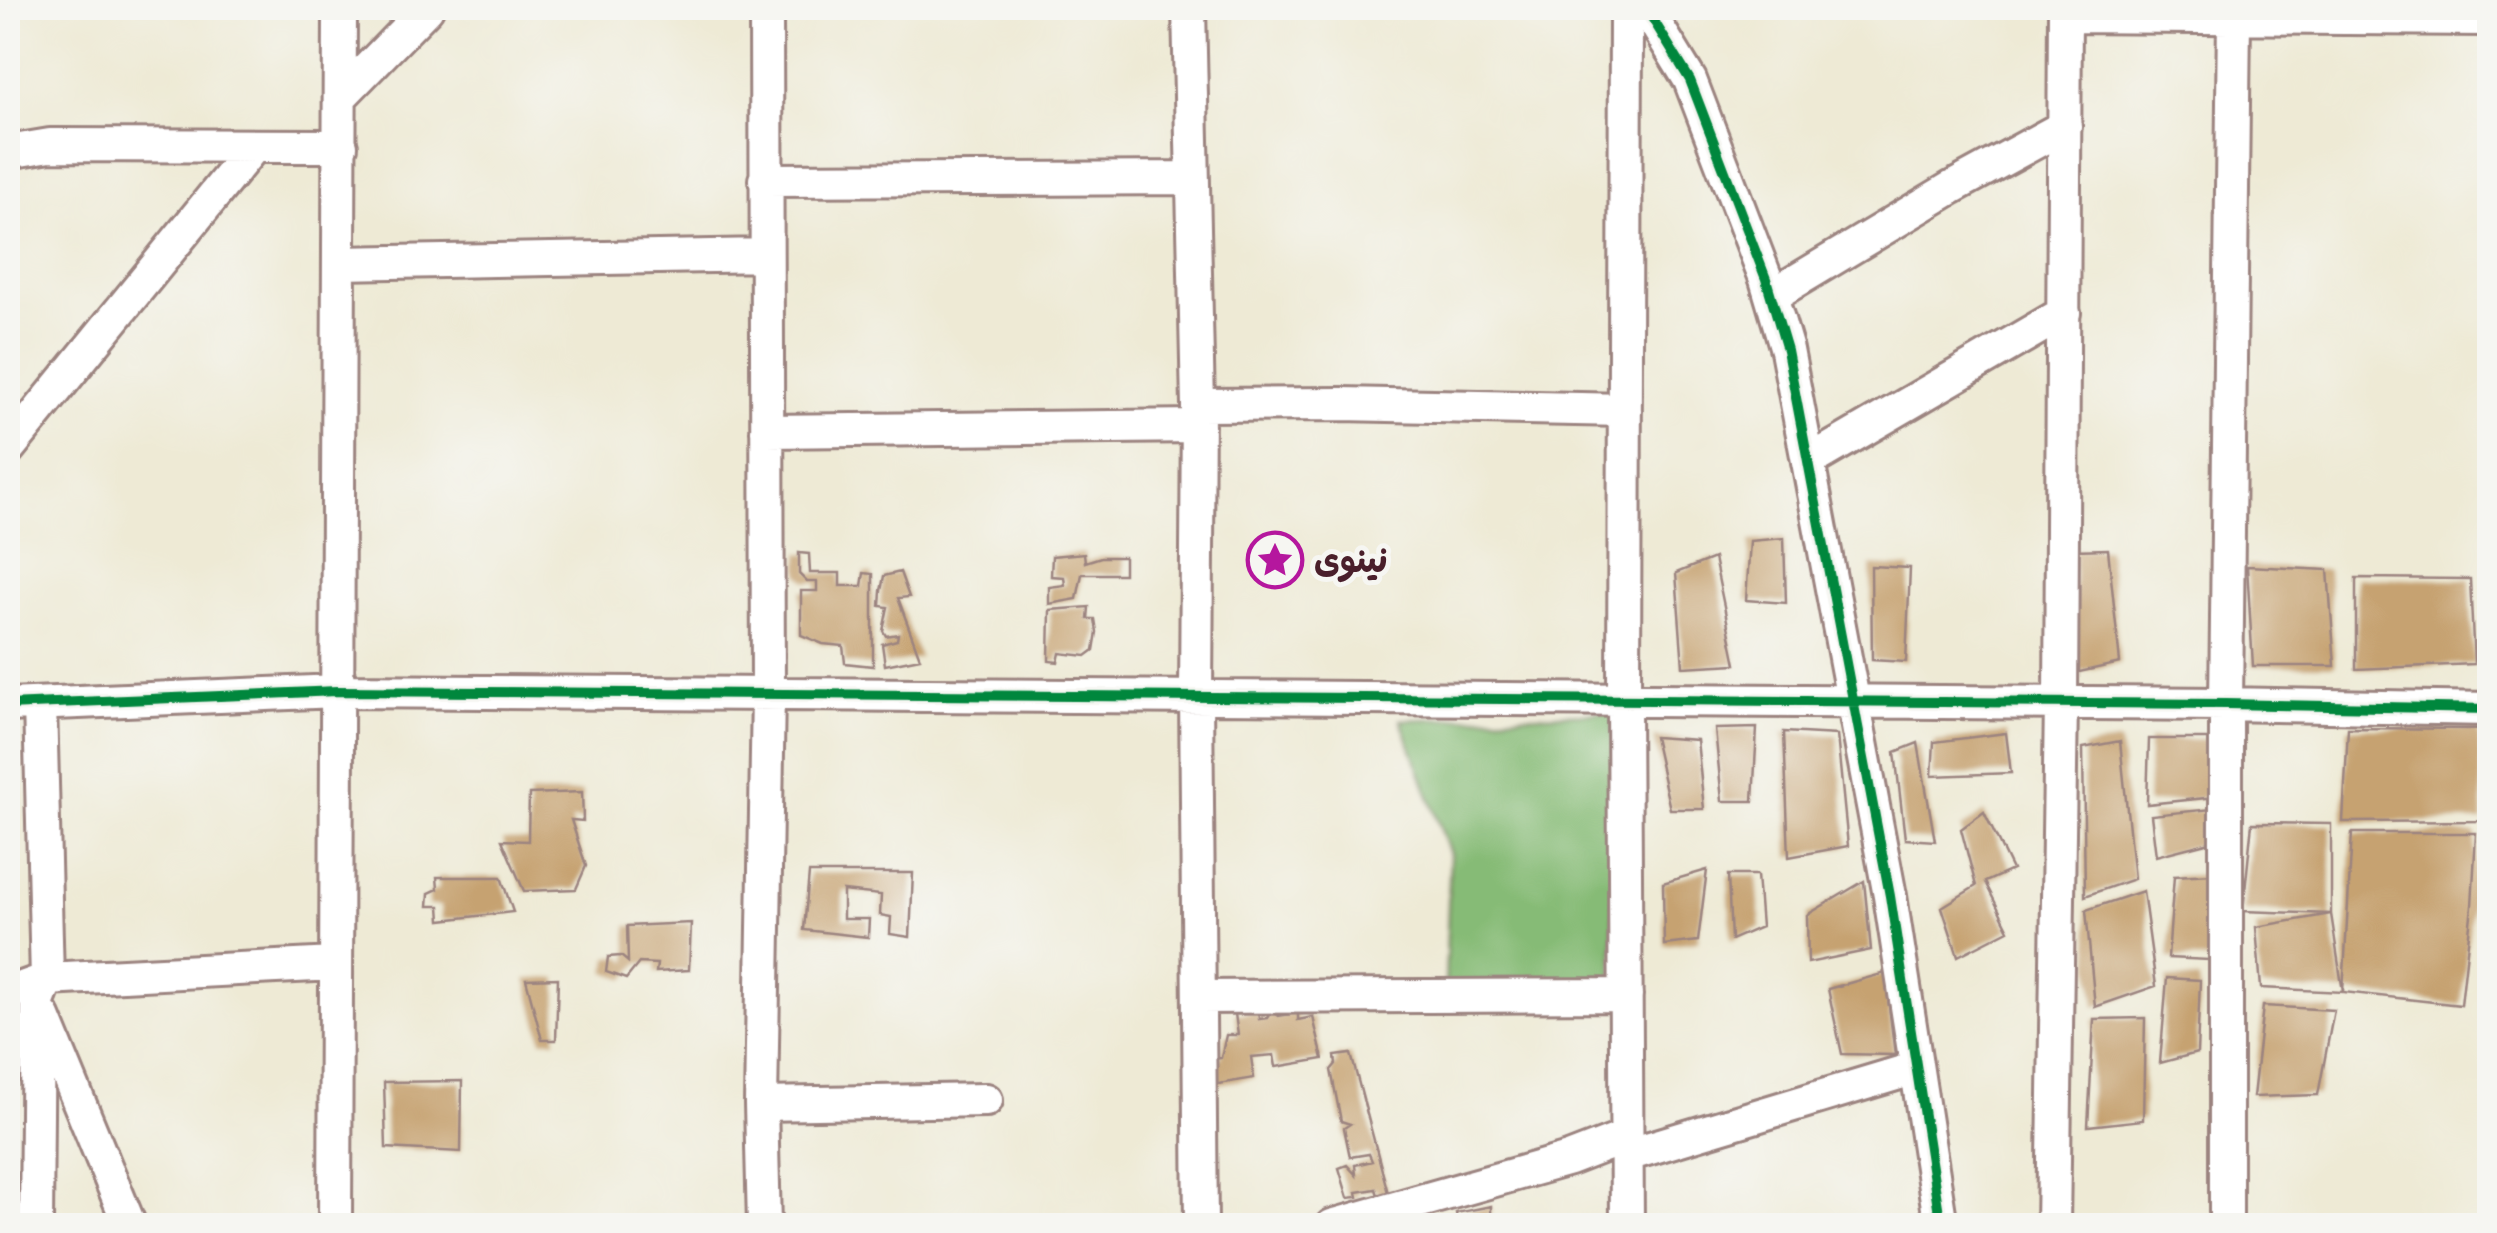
<svg xmlns="http://www.w3.org/2000/svg" width="2497" height="1233" font-family="'Indie Flower','Playpen Sans Arabic',sans-serif">
  <rect width="100%" height="100%" fill="#f6f6f2"/>
  <filter id="ink" filterUnits="userSpaceOnUse"><feTurbulence type="fractalNoise" baseFrequency=".01" numOctaves="2"/><feDisplacementMap in="SourceGraphic" scale="20" xChannelSelector="R" yChannelSelector="G"/><feConvolveMatrix kernelMatrix="1 2 1 2 8 2 1 2 1" color-interpolation-filters="sRGB"/></filter>
  <filter id="wash" filterUnits="userSpaceOnUse"><feTurbulence type="fractalNoise" baseFrequency=".0048" numOctaves="4" result="noise"/><feDisplacementMap in="SourceGraphic" scale="40" xChannelSelector="R" yChannelSelector="G"/><feGaussianBlur stdDeviation="2.25" result="paint"/><feColorMatrix in="noise" values="0 0 0 0 0 0 0 0 0 0 0 0 0 0 0 0 0 1.4 0 .05"/><feComposite in="paint" operator="in"/></filter>
  <g filter="url(#wash)">
    <rect width="100%" height="100%" fill="#eeead5"/>
    <!-- forest -->
    <path fill="#86bb76" stroke="#686d50" stroke-width="2.5" d="M1613,712V979L1445,985L1450,854L1401,720Z"/>
    <g id="blocks">
      <!-- building -->
      <path fill="#c6a271" d="M1784,538L1786,603L1746,600L1750,541Z
        M2108,549L2120,663L2075,673L2074,550Z
        M799,553L809,554L810,573H840V586H862L864,573L873,574V666L845,663L843,646L823,644L801,635V591H817V582H807L799,574Z
        M1084,553L1085,562L1101,557H1124V574H1082L1077,599L1049,604V587L1065,585L1064,577L1051,576L1052,556Z
        M1714,558L1736,664L1683,667L1676,573Z
        M1871,566L1910,568L1906,662L1872,660Z
        M2247,566L2328,570L2335,666H2253Z
        M900,572L909,597L898,598L920,658L885,665L882,644L897,640L898,634L886,636L883,631L888,607L880,606L881,591L884,576Z
        M2356,578L2470,579L2474,664L2356,669Z
        M1089,607L1088,619H1095L1097,632L1094,650L1086,656L1060,653L1058,662L1049,661L1050,610Z
        M1757,728L1753,801H1722L1715,729Z
        M2348,728L2479,729L2483,821L2343,822Z
        M1784,732L1837,735L1848,846L1789,857Z
        M2006,733L2011,773L1932,776L1934,742Z
        M1654,737L1697,740L1704,809H1670Z
        M2149,739H2214L2215,797L2147,804Z
        M2120,741L2134,879L2085,896L2083,748Z
        M1918,743L1935,841L1905,839L1895,752Z
        M582,792L583,821L571,820L586,866L576,889L524,891L502,840L528,841L529,794Z
        M2212,809L2214,841L2156,856L2151,815Z
        M1984,812L2012,870L1985,882L2009,930L1958,956L1942,907L1976,886L1961,829Z
        M2252,823L2331,824V914L2243,911Z
        M2352,833H2476L2472,906L2461,1005L2343,992Z
        M1707,870L1698,941L1664,945L1663,883Z
        M809,873H913L910,937L890,934L891,917L880,915L881,895L843,891V919H869L868,937L804,930Z
        M2213,874L2209,960L2168,958L2174,876Z
        M1728,875H1757L1761,927L1731,940Z
        M437,877H501L513,912L441,920L440,906H428L429,893L438,889Z
        M1864,881L1871,950L1808,963L1807,915Z
        M2143,891L2156,986L2095,1007L2086,910Z
        M2331,914L2343,992L2261,988L2256,927Z
        M691,923L689,970L656,972L657,964L639,963L626,979L606,972L608,957L621,956L628,962L627,926Z
        M1885,973L1895,1055L1842,1054L1828,989Z
        M558,978L556,1040H542L526,979Z
        M2167,978L2200,980L2197,1053L2160,1063Z
        M2263,1006L2334,1010L2318,1095L2253,1097Z
        M1258,1011L1259,1019L1267,1018L1271,1012L1278,1016L1298,1013V1020L1313,1017L1323,1059L1276,1067L1274,1055L1251,1057L1254,1078L1207,1086L1211,1060L1221,1058L1226,1035H1238L1235,1014Z
        M2145,1018L2143,1120L2088,1126L2094,1019Z
        M1351,1054L1388,1193L1378,1195L1376,1189L1357,1192L1358,1197L1348,1198L1339,1168L1347,1165L1356,1175L1355,1165L1372,1161L1369,1154L1350,1157L1344,1128L1350,1124L1341,1121L1331,1070L1336,1064L1335,1056Z
        M462,1081L461,1152L386,1148L384,1082Z
        M1491,1206V1214L1473,1219V1226H1458L1456,1213Z"/>
    </g>
  </g>
  <g filter="url(#ink)">
    <use href="#blocks" fill-opacity="0" stroke="#9c8480" stroke-width="2.5"/>
    <g fill="none" stroke-linecap="round" stroke-linejoin="round">
      <!-- street casing -->
      <g stroke="#9c8480" stroke-width="38">
        <path id="street" d="M1189,8L1198,405L1196,697L1201,1226
          M1626,8L1624,700L1627,1226
          M1646,8L1690,80L1766,279L1787,350L1890,896L1941,1226
          M2065,16L2490,19
          M341,96L427,8
          M8,152L50,145L341,146
          M765,180L1192,178
          M340,263L766,255
          M1771,296L1951,188L2065,126
          M1198,405L1342,404L1625,410
          M767,431L1198,426
          M8,449L254,146
          M1808,462L2064,313
          M8,705L337,691L2226,704L2490,709
          M8,993L47,979L334,964
          M1199,997L1626,995
          M44,1017L130,1226
          M761,1104L986,1100
          M1627,1155L1916,1068
          M36,1226L38,1002L47,979L40,704
          M335,1226L340,8
          M764,1226L761,1104L768,694L766,8
          M1332,1226L1569,1159L1626,1137
          M2053,1226L2061,703L2065,8
          M2226,1226V704L2234,17"/>
      </g>
      <!-- street -->
      <use href="#street" stroke="#fff" stroke-width="32"/>
      <!-- cycleway casing -->
      <g stroke="#f6f6f2" stroke-width="16">
        <path id="cycleway" d="M1646,8L1690,80L1766,279L1787,350L1890,896L1941,1226
          M8,705L337,691L2226,704L2490,709"/>
      </g>
      <!-- cycleway -->
      <use href="#cycleway" stroke="#00873e" stroke-width="10"/>
    </g>
  </g>
  <!-- icons -->
  <defs>
    <g id="sight-ring" transform="scale(2.875)"><circle r="9.5" fill="#f6f6f2" stroke="#b5179e" stroke-width="1.5"/><path d="M0-6L1.8-2.2L6-1.7L2.9 1.2L3.7 5.4L0 3.3L-3.7 5.4L-2.9 1.2L-6-1.7L-1.8-2.2Z" fill="#b5179e"/></g>
  </defs>
  <g fill-rule="evenodd">
    <use href="#sight-ring" x="1275" y="560"/>
  </g>
  <g text-anchor="middle" stroke-width="10" stroke-linejoin="round" paint-order="stroke">
    <!-- poi labels -->
    <g font-size="35" font-weight="bold" fill="#4a1f2b" stroke="#f6f6f2" text-anchor="start">
      <text x="1314" y="572">نينوى</text>
    </g>
  </g>
  <!-- margin -->
  <rect width="2497" height="1233" fill="none" stroke="#f6f6f2" stroke-width="40"/>
</svg>
